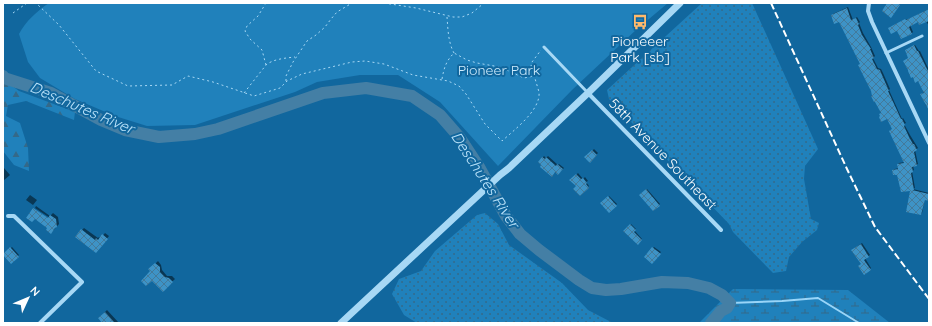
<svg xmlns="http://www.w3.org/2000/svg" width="932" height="326" font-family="Quicksand,sans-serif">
  <defs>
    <pattern id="grass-dots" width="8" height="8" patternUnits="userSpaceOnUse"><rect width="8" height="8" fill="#2081bb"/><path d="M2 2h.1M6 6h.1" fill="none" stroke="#346989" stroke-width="1.8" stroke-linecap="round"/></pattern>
    <pattern id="forest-firs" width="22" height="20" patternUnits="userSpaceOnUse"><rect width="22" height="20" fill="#2081bb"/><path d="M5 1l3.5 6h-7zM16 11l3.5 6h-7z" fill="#346989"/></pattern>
    <pattern id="wetland-marsh" width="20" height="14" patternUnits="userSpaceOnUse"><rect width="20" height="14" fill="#2081bb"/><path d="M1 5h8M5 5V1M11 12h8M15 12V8" fill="none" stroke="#346989"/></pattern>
    <pattern id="building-cross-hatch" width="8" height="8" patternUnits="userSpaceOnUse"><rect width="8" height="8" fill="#3e93c6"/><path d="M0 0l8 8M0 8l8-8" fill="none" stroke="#437a9b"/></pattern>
  </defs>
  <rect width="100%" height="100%" fill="#11679e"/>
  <!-- grass -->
  <path fill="url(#grass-dots)" d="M702,3H752L818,149L805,166L804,179L811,219L819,223L817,230L802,242L789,257L786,271L773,273L733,232L729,224L609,99L607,90Z
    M485,213L498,224L509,245L562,283L588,310L613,323H417L404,315L392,294L399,279L421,271L435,251L477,215Z"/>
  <!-- forest -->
  <path fill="url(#forest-firs)" d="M3,79L19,91L75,112L74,120L26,101L8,105L6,116L20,123L28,148L29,171L14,165L3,151Z"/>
  <!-- wetland -->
  <path fill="url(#wetland-marsh)" d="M733,289L848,290L890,323H699Z"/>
  <!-- park -->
  <path fill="#2081bb" d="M49,3H668L637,29L572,90L498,166L440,102L398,75H360L317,82L295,92L195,125L147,126L115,116L75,99L40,78L28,62L19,34C26,21 37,11 49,3Z"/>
  <!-- shadow -->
  <path fill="#0007" d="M848,7L853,20L857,17L860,22L859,23L863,33L871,47L875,56L873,58L878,68L881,69L883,73L890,89L889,90L902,119L903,118L906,123L904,124L910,135L918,148L915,150L918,164L913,166L914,170L912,171L915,188L913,189L929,193V200L925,199L922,213L921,214L907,211L912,189L898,174L893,170L895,169L899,168L898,164L899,163L905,162L893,129L887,118L881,113L873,95L861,64L839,20L833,14Z
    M929,9V26L926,21H918L910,25L913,32L912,33L889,28L907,19V20Z
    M915,45L919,51H920L929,70V108L928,109L925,104L923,93L925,92L909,58L907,49Z
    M594,149L598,153L590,161L586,157Z
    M544,156L546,158L548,156L558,165L559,164L564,168L558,174L539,162Z
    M3,166L4,168L10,175L3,181Z
    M578,173L583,179L585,177L588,181L586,182L589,186L580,195L577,186L571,180Z
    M647,189L660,204L653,210L640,195Z
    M30,195L37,200L33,205L26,200Z
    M609,196L617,204L609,212L601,203Z
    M36,206L50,216L53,213L58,217L59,224L51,233L47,230L49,228L35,218L32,221L28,218L34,209L51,222L53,220L35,208Z
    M631,224L636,229L634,230L642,239L638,244L625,231Z
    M84,228L98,238L99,237L101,238L105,233L109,236L98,250L82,230Z
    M862,243L870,255L865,258L871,268L870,269L862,264L854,249Z
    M12,247L19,255L11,262L4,254Z
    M654,247L661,252L652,263L645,257Z
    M158,261L161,265L162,270L167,276H172L175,279L163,290L150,269Z
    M107,310L119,323H104L99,318Z"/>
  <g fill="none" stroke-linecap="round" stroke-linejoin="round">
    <!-- stream -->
    <path stroke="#99d5f8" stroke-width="2" d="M730,303L782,301L818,298L859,323"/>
    <!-- river -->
    <path stroke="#447fa5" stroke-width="12" d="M3,76L4,78L51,93L101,120L125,130L159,137L195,134L218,129L323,93L366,88L412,96L440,115L460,138L479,167L506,216L520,234L539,250L579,280L592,288L606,290L621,289L662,282L688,283L709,288L722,295L730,303L727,308L721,311L711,323"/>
  </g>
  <!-- building -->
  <path fill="url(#building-cross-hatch)" d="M887,3H898L900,5L891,18L882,11Z
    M847,8L851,20L856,18L859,24L858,25L862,35L871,49H870L874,58L872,59L877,69L880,70L882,75L889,91H888L901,119H902L905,125L904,126L909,137L913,144H914L917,150L914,152L917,166L912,167L913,172L911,173L914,190H912L929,194V201L925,200L921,215L906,212L910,191L901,192L897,175H893L892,170L898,169L897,164L904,163L889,131L892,129L887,119L881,122L879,117L880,116L879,114L881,113L875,102H874L871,96H872L871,91L858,65L860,64L839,22L834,24L831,15Z
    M929,9V21L919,25L918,22L909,27L912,34L901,39L897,31L891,34L888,28L905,19L906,20Z
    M914,45L917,51H918L929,73V111L920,94L924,93L918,81L915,83L913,77L911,78L908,71V70L903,61L908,58L905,50Z
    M592,150L597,155L590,163L584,157Z
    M542,157L545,159L546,157L556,166L557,164L563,169L558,175L555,172L552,177L540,167L541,165L538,162Z
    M576,174L581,179L583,178L587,183L586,184L589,188L580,196L573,189L576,186L569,180Z
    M646,189L660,206L653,211L639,195Z
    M608,196L617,206L609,213L600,203Z
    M33,208L48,218L50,215L56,219L57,227L55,228L51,234L46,230L47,228L35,219L32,222L26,218Z
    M630,224L636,230L634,232L642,240L638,245L623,231Z
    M81,229L95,240L96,238L98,240L102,234L108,239L96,253L75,237Z
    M861,244L869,257L864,260L871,270L864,275L858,266L861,264L851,250Z
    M10,247L19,257L11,264L3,255V254Z
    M652,247L661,254L652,264L644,257Z
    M155,263L160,267V272L165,277L169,278L173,282L163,292L152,281L146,286L141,281L150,271L148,269Z
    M105,312L115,323H102L98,318Z"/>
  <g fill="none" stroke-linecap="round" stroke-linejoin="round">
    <!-- path -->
    <path stroke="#a7d8f5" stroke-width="1" stroke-dasharray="2 3" stroke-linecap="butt" d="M34,3L37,4L59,25L96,71L128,86L172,85L188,76L213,82L254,96L280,88L287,81L302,74L352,62L365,61L384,64L413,75L448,81L459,86L466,94L485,124L502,141C514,130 541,110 539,92L531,65L532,62L541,50
      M384,3L416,8L453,17H462L472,13L484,3
      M13,13L27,3
      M447,17C448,29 448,42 454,53
      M266,65L262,50L250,39L245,31L247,26L258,16L266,3
      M442,79C444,68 446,61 454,53L467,60L477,63L500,67L524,78L534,76
      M286,81V76L293,62L307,41L316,35L325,27L331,19L337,12L352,3
      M244,93L266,65C273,59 286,58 295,57"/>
    <!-- service -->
    <path stroke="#a7d8f5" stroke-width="3" d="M544,47L588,93
      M886,53L922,36"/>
    <!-- minor -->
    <path stroke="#a7d8f5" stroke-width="4" d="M869,3L868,11L872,22L929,143
      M588,93L721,230
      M8,216H14L82,282L40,323"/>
    <!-- tertiary -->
    <path stroke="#a7d8f5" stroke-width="7" d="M341,323L500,175L509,168L588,93L680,3"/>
    <!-- rail -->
    <path stroke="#fff" stroke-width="2" stroke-dasharray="7 3" stroke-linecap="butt" d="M771,3L847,169L875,227L929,299"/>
  </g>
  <!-- icons -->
  <defs>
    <g id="bus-bare" transform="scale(1.2)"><path d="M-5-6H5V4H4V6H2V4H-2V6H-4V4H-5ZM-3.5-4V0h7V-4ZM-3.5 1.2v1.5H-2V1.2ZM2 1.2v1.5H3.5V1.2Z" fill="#ffba6b" stroke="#11679e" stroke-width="2.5" paint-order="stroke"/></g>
  </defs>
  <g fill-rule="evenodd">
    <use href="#bus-bare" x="640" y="22"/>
  </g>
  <g text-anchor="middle" stroke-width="4" stroke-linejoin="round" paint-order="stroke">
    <!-- poi labels -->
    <g font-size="14" fill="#fff" stroke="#11679e">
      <text x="640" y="46">Pioneeer<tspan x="640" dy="16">Park [sb]</tspan></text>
    </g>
    <!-- park labels -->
    <g font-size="14" fill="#d0edfe" stroke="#11679e">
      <text x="499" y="75">Pioneer Park</text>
    </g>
    <!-- street labels -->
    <g font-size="14" fill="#fff" stroke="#11679e">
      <text transform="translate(663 154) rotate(46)" y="5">58th Avenue Southeast</text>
    </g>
    <!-- water labels -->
    <g font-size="15" font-style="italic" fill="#bce4fb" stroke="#11679e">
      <text transform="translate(82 108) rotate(23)" y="5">Deschutes River</text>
      <text transform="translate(485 180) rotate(57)" y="5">Deschutes River</text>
    </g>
  </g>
  <!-- border -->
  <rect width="932" height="326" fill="none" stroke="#ffffff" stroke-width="8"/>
  <!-- north arrow -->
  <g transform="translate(28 298) rotate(46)" stroke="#11679e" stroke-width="3" paint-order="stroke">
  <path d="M0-3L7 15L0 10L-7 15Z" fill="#ffffff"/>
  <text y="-6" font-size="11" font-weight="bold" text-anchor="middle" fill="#ffffff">N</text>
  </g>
</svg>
